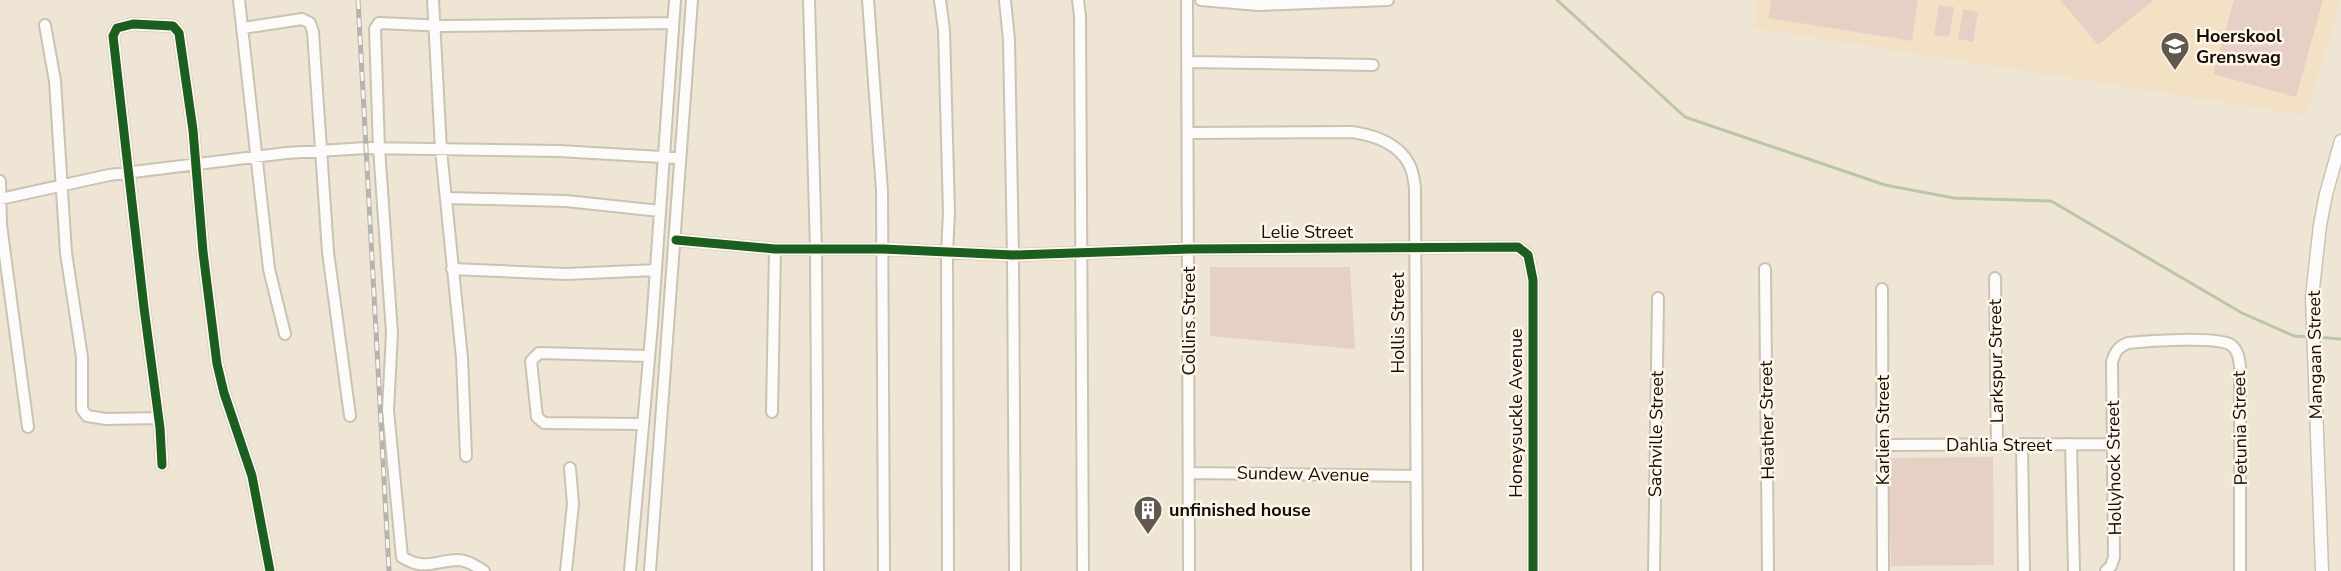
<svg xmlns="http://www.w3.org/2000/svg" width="2341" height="571" font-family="'Nunito Sans',sans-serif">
  <rect width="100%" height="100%" fill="#efe5d4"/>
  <!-- built -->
  <path fill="#f2e1c5" d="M1758,0H2341L2306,115L1754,28Z"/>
  <!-- green -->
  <path fill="#e6d0c5" d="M1771,0H1918L1912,41L1768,18Z
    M2060,0H2154L2098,45Z
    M2234,0H2323L2296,97L2213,74Z
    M1939,5L1954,7L1949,37L1934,35Z
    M1963,9L1978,12L1973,42L1958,39Z
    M1210,267H1350L1355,349L1210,336Z
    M1993,457L1994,565L1891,566L1889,458Z"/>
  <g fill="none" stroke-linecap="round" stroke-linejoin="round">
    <!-- stream -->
    <path stroke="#bac6a5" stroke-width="3" d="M1557,0L1685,117L1885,185L1954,198L2051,201L2242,313L2294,336L2311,337
      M2317,337L2340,339"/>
    <!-- minor casing -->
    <g stroke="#c9c2b5" stroke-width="14">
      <path id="minor" d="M239,0L269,269L285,334
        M433,0L441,150L462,358L466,456
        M809,0L816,250L818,571
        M868,0L882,191L884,571
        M940,0L944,30L949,212L947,253L948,571
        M1005,0L1009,40L1013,255L1015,571
        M1078,0L1080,16L1083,571
        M1187,0L1189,571
        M1201,0L1258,5L1388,0
        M45,25L55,81L66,253L82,357V409L87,416L106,419L159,418
        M243,28L302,19L310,23L313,32L328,252L350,416
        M1187,62L1373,65
        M1188,133L1352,132C1373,135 1398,143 1409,164C1413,171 1414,180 1415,188L1417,571
        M0,181L1,225L28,427
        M446,198L566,201L660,211
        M0,199L109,175L286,153L366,148L559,151L679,158
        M676,240L775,249H883L1013,255L1189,249L1518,247L1528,255L1533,280V571
        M452,269L566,274L656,270
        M1765,269L1768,571
        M1995,278L1997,445
        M1882,289L1883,571
        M772,412L775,249
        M642,424L544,423L537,417L531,361L539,353L649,356
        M2022,444L2024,571
        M2071,444L2074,571
        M1883,445L2114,444
        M162,465L160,428L144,308L113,36L117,28L133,24L173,26L179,33L193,130L203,252L217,364L224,393L252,476L270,571
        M1189,473L1416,476
        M484,571C475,566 468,560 458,560C433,561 424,571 402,557L388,410L392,333L379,148L375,29L379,23L446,26L673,23
        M566,571L573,504L570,468
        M630,571L652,325L675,0
        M650,571L692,0
        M1654,571L1658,298
        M2106,571L2111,566L2114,557L2112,362C2115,352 2118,347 2128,343C2147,341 2217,336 2231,345C2238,350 2239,358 2240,366V571"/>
    </g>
    <!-- tertiary casing -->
    <g stroke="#c9c2b5" stroke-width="15">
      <path id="tertiary" d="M2322,571L2312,297L2320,225L2326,194L2341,141"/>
    </g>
    <!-- minor -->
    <use href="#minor" stroke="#fdfbf9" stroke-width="10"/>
    <!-- tertiary -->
    <use href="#tertiary" stroke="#fdfbf9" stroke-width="12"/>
    <!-- rail casing -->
    <g stroke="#b6b4af" stroke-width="5">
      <path id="rail" d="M358,0L389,571"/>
    </g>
    <!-- rail -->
    <use href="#rail" stroke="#fef6ea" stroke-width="3" stroke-dasharray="9" stroke-linecap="butt"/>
    <!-- cycleway casing -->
    <g stroke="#fef6ea" stroke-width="13">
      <path id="cycleway" d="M676,240L775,249H883L1013,255L1189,249L1518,247L1528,255L1533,280V571
        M162,465L160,428L144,308L113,36L117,28L133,24L173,26L179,33L193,130L203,252L217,364L224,393L252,476L270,571"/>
    </g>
    <!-- cycleway -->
    <use href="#cycleway" stroke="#1b5e20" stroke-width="9"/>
  </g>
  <!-- icons -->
  <defs>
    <g id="school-pin" transform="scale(1.5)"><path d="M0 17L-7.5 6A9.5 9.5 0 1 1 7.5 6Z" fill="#61594d" stroke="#fef6ea"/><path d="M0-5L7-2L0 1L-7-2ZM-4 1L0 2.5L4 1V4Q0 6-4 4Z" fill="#fff"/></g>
    <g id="building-pin" transform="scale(1.5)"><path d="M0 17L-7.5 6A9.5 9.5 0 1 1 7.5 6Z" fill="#61594d" stroke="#fef6ea"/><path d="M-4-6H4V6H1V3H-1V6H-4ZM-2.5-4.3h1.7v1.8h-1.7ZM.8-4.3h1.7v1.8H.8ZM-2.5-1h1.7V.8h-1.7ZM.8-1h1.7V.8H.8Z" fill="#fff"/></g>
  </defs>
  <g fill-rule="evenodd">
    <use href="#school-pin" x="2175" y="46"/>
    <use href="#building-pin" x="1148" y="510"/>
  </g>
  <g text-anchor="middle" stroke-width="5" stroke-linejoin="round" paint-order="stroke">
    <!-- poi labels -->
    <g font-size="18" font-weight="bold" fill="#140e04" stroke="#fef6ea" text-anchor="start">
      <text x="2196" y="42">Hoerskool<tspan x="2196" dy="21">Grenswag</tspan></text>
      <text x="1169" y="516">unfinished house</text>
    </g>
    <!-- street labels -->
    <g font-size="18" fill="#140e04" stroke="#fef6ea">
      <text x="1307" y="238">Lelie Street</text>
      <text transform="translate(1189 321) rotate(-90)" y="6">Collins Street</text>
      <text transform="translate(1398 323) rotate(-90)" y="6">Hollis Street</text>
      <text transform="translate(2315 355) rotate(-91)" y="6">Mangaan Street</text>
      <text transform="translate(1996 361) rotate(-91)" y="6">Larkspur Street</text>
      <text transform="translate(1516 413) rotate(-90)" y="6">Honeysuckle Avenue</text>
      <text transform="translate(1767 420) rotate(-91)" y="6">Heather Street</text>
      <text transform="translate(2240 428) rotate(-91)" y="6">Petunia Street</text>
      <text transform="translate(1883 430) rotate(-90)" y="6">Karlien Street</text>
      <text transform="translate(1656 434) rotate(-89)" y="6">Sachville Street</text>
      <text x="1999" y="451">Dahlia Street</text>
      <text transform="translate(2114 468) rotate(-91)" y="6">Hollyhock Street</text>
      <text transform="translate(1303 474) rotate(1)" y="6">Sundew Avenue</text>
    </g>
  </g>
</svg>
